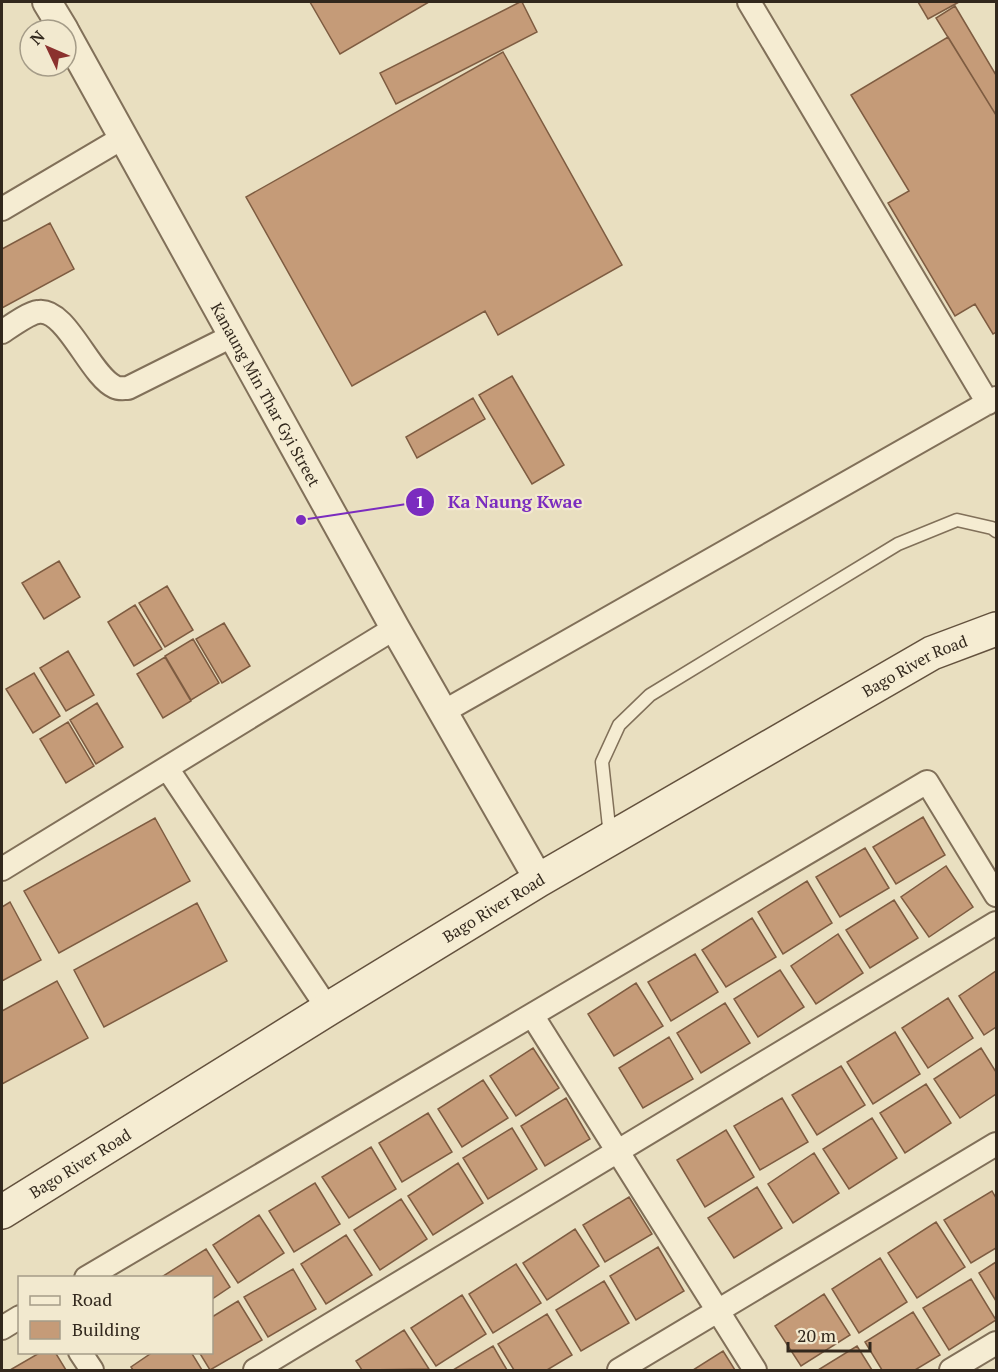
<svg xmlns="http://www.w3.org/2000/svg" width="998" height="1372" font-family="'PT Serif',serif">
  <rect width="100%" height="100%" fill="#e9dfc0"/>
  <!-- building -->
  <path fill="#c59b78" stroke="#7e5c41" stroke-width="1.5" d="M310,2H429L340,54Z
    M520,2H522L537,32L396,104L380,73Z
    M918,2H959L928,19Z
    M955,6L996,75V115L936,18Z
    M948,37L996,115V332L993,334L975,304L955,316L888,203L909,191L851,95Z
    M503,52L622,265L498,335L485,311L352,386L246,197Z
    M50,223L74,269L2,308V249Z
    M512,376L564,465L532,484L479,395Z
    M473,398L485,419L417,458L406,437Z
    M59,561L80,597L44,619L22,583Z
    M167,586L193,630L165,647L139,603Z
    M135,605L162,649L134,666L108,622Z
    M224,623L250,666L222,683L196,639Z
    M193,639L219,683L191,700L165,656Z
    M68,651L94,695L66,711L40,668Z
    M165,657L191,701L163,718L137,674Z
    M34,673L60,716L33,733L6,689Z
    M97,703L123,747L96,764L70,720Z
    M68,722L94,766L66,783L40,739Z
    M923,817L945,855L896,884L873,847Z
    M155,818L190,881L59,953L24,891Z
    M865,848L889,888L840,917L816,877Z
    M946,866L973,907L929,937L901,897Z
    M807,881L832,923L783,954L758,912Z
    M894,900L918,938L870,968L846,930Z
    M10,902L41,960L2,981V907Z
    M197,903L227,961L104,1027L74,970Z
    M752,918L776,957L726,987L702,950Z
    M838,934L863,973L816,1004L791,966Z
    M695,954L718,992L671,1021L648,982Z
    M780,970L804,1007L758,1037L734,999Z
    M996,971V1027L984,1035L959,996Z
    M57,981L88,1038L2,1084V1011Z
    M636,983L663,1026L614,1056L588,1014Z
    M948,998L973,1038L928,1068L902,1028Z
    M725,1003L750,1043L701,1073L677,1033Z
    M895,1032L920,1074L873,1104L847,1062Z
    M669,1037L693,1079L643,1108L619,1068Z
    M533,1048L559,1088L516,1116L490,1076Z
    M981,1048L996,1072V1094L960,1118L934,1079Z
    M841,1066L865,1105L817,1135L792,1095Z
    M483,1080L508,1118L462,1147L438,1109Z
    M926,1084L951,1123L905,1153L880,1113Z
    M566,1098L590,1139L545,1166L521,1126Z
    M782,1098L808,1142L760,1170L734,1126Z
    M428,1113L452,1152L402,1182L379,1143Z
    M872,1118L897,1158L849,1189L823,1149Z
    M512,1128L537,1169L488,1199L463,1158Z
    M726,1130L754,1177L705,1207L677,1160Z
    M371,1147L396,1189L349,1218L322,1177Z
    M814,1153L839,1193L793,1223L768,1184Z
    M458,1163L483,1203L433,1235L408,1196Z
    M315,1183L340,1224L294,1252L269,1211Z
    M757,1187L782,1228L734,1258L708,1218Z
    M992,1191L996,1198V1248L971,1263L944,1220Z
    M629,1197L652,1234L605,1262L583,1225Z
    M401,1199L427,1239L380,1270L354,1230Z
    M259,1215L284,1253L238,1283L213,1245Z
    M936,1222L965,1267L917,1298L888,1253Z
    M575,1229L599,1266L547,1300L523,1263Z
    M346,1235L372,1275L326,1304L301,1264Z
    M658,1247L684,1291L636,1320L610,1276Z
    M206,1249L230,1287L212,1299V1278H160Z
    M880,1258L907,1302L859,1333L832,1289Z
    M996,1262V1301L979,1273Z
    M516,1264L541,1303L493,1333L469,1294Z
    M293,1269L316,1309L268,1337L244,1297Z
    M971,1279L996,1320L949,1350L923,1308Z
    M604,1281L629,1323L581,1351L556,1310Z
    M824,1294L850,1335L801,1366L775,1326Z
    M462,1295L486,1334L436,1366L411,1328Z
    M238,1301L262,1340L210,1370L199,1352H212V1317Z
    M913,1312L940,1355L915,1370H882L865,1342Z
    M547,1314L572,1355L547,1370H514L498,1344Z
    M404,1330L429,1369L362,1370L356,1361Z
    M493,1346L507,1370H453Z
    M857,1346L872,1370H818Z
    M723,1351L735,1370H693Z
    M41,1352H55L66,1370H10Z
    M153,1352H191L202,1370H133L131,1367Z"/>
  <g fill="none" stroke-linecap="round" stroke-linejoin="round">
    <!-- service casing -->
    <g stroke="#817059" stroke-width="15">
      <path id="service" d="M610,836L602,762L619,725L650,695L898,544L957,520L992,528L996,531"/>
    </g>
    <!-- minor casing -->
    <g stroke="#817059" stroke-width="26">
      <path id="minor" d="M749,2L988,403
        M2,209L124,137
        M2,332C11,326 29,313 38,312C66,307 90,376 115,387C119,389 124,388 128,388L234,335
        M443,712L996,398
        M167,768L328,1009
        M2,869L395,628
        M532,1015L755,1370
        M86,1278L927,782L996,895
        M2,1328L20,1317
        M80,1352L92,1370
        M255,1370L996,923
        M619,1370L996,1144
        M951,1370L996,1343"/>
    </g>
    <!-- tertiary casing -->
    <g stroke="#817059" stroke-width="32">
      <g id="tertiary">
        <path d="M47,2L64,30"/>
        <path id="s1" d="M66,34L395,628L539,880"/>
      </g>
    </g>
    <!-- secondary casing -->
    <g stroke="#63513d" stroke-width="36">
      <g id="secondary">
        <path id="s2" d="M2,1212L328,1009L539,880L932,653L996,629"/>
      </g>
    </g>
    <!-- service -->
    <use href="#service" stroke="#f5ecd2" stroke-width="12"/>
    <!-- minor -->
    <use href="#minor" stroke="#f5ecd2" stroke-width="22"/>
    <!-- tertiary -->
    <use href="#tertiary" stroke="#f5ecd2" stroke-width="28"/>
    <!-- secondary -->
    <use href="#secondary" stroke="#f5ecd2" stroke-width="33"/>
  </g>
  <g text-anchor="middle" stroke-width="4.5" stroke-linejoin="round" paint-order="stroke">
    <!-- street labels -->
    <g font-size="16" fill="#32281d" stroke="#f2e9cf">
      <text dy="6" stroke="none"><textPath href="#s1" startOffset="412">Kanaung Min Thar Gyi Street</textPath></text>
      <text dy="6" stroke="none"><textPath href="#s2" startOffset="1064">Bago River Road</textPath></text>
      <text dy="6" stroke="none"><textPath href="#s2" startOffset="578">Bago River Road</textPath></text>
      <text dy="6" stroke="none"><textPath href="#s2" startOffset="92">Bago River Road</textPath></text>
    </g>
  </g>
  <!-- callouts -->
  <path fill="none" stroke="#7b2cbf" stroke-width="2" d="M301 520L420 502"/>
  <g fill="#7b2cbf" stroke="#f2e9cf" stroke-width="2">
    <circle cx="301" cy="520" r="6"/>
    <circle cx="420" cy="502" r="15"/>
  </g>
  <g font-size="18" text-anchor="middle" font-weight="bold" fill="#fff">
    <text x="420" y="508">1</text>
  </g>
  <g font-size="18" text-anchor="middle" font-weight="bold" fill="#7b2cbf" stroke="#f2e9cf" stroke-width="4.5" stroke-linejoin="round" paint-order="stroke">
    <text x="515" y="508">Ka Naung Kwae</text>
  </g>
  <!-- border -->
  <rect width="998" height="1372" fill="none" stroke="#32281d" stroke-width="6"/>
  <!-- legend -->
  <rect x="18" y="1276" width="195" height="78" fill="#f2e9cf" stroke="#a59c88" stroke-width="1.5"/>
  <rect x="30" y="1296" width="30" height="9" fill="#f5ecd2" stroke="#a59c88" stroke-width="1.5"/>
  <text x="72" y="1306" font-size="18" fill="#32281d">Road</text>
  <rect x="30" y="1321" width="30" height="18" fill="#c59b78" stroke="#a59c88" stroke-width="1.5"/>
  <text x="72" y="1336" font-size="18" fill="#32281d">Building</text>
  <!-- north arrow -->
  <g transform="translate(48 48) rotate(314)"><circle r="28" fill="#f2e9cf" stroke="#a59c88" stroke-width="1.5"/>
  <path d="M0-4.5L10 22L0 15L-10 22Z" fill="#8b312e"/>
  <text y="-9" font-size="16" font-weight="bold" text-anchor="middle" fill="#32281d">N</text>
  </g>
  <!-- scale -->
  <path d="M788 1342v9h82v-9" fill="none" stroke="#32281d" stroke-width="3"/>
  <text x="797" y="1342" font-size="18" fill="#32281d" stroke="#f2e9cf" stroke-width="4.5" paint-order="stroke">20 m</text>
</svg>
